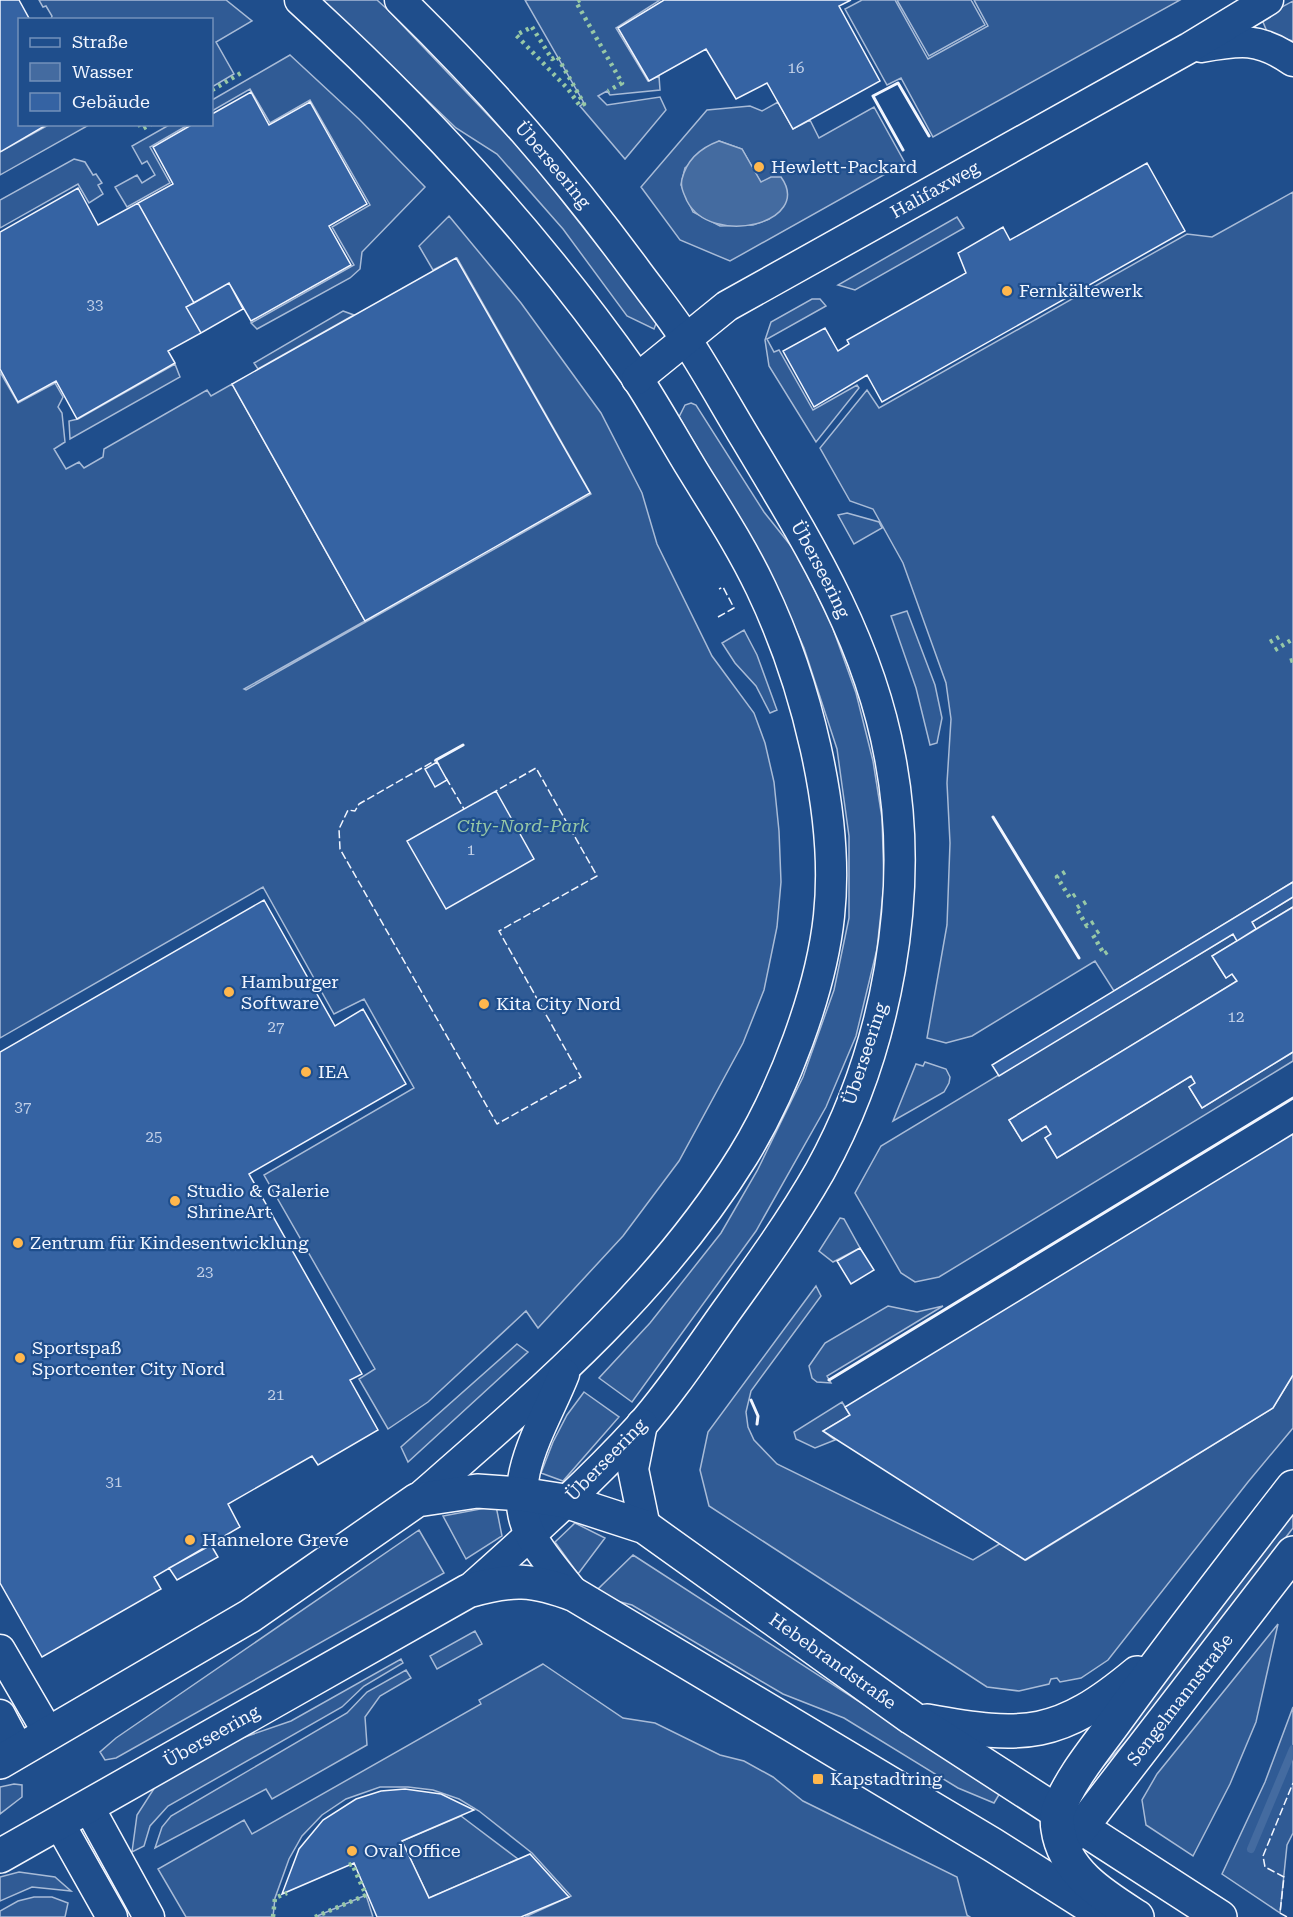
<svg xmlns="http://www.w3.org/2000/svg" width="1293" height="1917" font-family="'Roboto Serif',serif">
  <rect width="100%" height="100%" fill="#1f4e8c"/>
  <!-- built -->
  <path fill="#305b95" stroke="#a8bbd7" stroke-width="1.5" fill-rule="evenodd" d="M39,0H226L252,21L216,42L234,74L212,87V20L51,19L52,16L46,6L43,7Z
    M323,0H377L388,10L527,156L657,321L654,329L627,316L563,229L497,154L456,128Z
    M525,0H660L616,28L648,81L659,76L660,90L610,95L607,91L598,96L607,105L660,97L666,110L625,159L580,106L584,103Z
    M862,0H895L928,59L988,26L974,0H1180L933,137L901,78L887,85L845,9Z
    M897,0H971L985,25L929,56Z
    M1293,1V41L1268,34L1263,22L1267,15Z
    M290,55L359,119L425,187L362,252L360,269L350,278L257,329L251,323L354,265L332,227L370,205L310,100L270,123L250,89L212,111V100Z
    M778,102L793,129L810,120L819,138L874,107L905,163L730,261L680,240L641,187L707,110L750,106L762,111ZM719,141L742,149L761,183L769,219L753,225L720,226L693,212L681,185L685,168Z
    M50,124L89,125L0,175V152Z
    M169,125H188L150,147L170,183L127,207L115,187L137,175L142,183L155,175L147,161L142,164L132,146Z
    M74,159L85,162L93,175L96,174L102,183L98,185L103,194L89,203L78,184L0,228V200Z
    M1293,192V882L1114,991L1095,961L972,1036L946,1043L927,1038L947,925L950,843L947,783L951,719L946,683L903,563L873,509L850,501L820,448L867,390L879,408L1187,234L1212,237Z
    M449,216L521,303L601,413L642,493L657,544L712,656L754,713L765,743L774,782L779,831L781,882L777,927L764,990L743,1043L679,1161L623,1236L538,1328L526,1311L428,1402L388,1429L359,1379L375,1369L264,1175L414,1088L364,999L334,1014L263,887L0,1038V372L18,403L55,383L63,397L58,407L62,413L65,442L54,449L66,469L79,462L84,468L103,457L104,449L207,390L211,396L232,384L365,621L244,689L246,690L591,494L457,258L433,270L419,246Z
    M957,217L964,228L855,290L838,285Z
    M812,299H820L826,306L767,339L774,352L779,350L813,410L857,385L859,388L816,442L769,366L765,340L771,322Z
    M343,311L354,315L258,369L254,363Z
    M175,364L180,377L70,439L69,421L78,419Z
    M691,403L696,405L764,512L795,551L831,623L856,693L873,761L882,818L884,884L877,949L856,1036L826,1107L756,1231L632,1402L599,1378L650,1323L721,1233L757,1171L803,1077L834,990L849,918V836L837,749L804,648L768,568L679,417L685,405Z
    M847,513L879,522L882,528L854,544L838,515Z
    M907,611L935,685L942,718L937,743L930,745L916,688L891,616Z
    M744,630L757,655L777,710L770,713L756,686L735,663L722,643Z
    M1293,897V907L1256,929L1252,922Z
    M1233,934L1237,941L1212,956L1226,978L1232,974L1237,981L1009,1120L1022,1141L1046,1126L1051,1134L1045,1138L1057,1158L1191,1076L1195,1083L1189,1087L1202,1108L1293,1052V1061L939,1277L915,1282L901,1273L855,1193L881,1146Z
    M925,1062L946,1069L950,1077L949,1083L944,1092L893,1121L916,1064L923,1066Z
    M840,1218L844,1219L860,1248L833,1262L819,1251Z
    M816,1286L821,1296L751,1391L746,1412L748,1427L754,1440L777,1464L973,1560L1001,1543L1026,1560L1273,1408L1293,1375V1428L1248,1482L1108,1660L1081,1678L1060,1682L1057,1678L1051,1679L1049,1684L1019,1691L987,1687L709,1506L700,1470L708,1432Z
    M888,1306L917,1312L943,1306L827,1376L831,1383L817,1382L812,1378L809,1366L825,1343Z
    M517,1344L528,1352L408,1462L401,1447Z
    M584,1392L619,1417L563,1481L541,1473L553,1442L567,1415Z
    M842,1402L850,1415L823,1431L835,1440L815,1448L796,1439L794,1432Z
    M496,1506L502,1536L466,1559L443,1516Z
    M1293,1511V1528L1130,1737L1101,1769H1097Z
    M575,1523L605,1538L578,1574L555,1542Z
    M419,1530L444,1573L116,1758L105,1760L100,1752L116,1738Z
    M633,1555L1000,1793L994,1803L958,1788L844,1718L783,1694L632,1605L613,1600L598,1589Z
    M1278,1624L1256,1722L1230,1784L1193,1856L1146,1825L1142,1800L1157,1774Z
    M475,1631L482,1644L437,1669L430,1656Z
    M401,1659L403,1663L364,1686L342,1707L168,1806L150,1826L144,1846L132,1852L137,1815L155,1787L236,1740L291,1721Z
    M543,1664L623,1718L655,1723L720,1755L744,1761L773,1777L803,1801L957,1877L967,1915L970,1917H525L571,1896L532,1853L479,1811L459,1799L433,1790L408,1787H380L346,1799L322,1815L302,1836L289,1859L275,1898L273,1917H186L158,1869L244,1820L252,1834L481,1704L479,1700Z
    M406,1670L411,1678L380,1696L365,1717L367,1745L272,1799L266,1789L155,1848L162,1827L171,1816L347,1713L367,1692Z
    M1293,1707V1833L1287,1845L1280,1913L1222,1874L1265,1782Z
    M14,1784L22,1785V1797L0,1814V1787Z
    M461,1816L518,1859L429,1898L402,1841Z
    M19,1872L55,1877L71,1891L32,1887L0,1901V1877Z
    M366,1895L373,1917H315Z
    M34,1897H52L68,1903L65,1917H0V1911L18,1901Z"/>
  <!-- water -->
  <path fill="#446ba0" stroke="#a8bbd7" stroke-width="1.5" d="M719,141L742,149L761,182L771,177H781C814,223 711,248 687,201C684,194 680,187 682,179C687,159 700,148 719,141Z"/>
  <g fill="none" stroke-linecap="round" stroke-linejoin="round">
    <!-- stream -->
    <path stroke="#446ba0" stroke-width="8" d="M1251,1849L1293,1749"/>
  </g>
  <!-- building -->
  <path fill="#3563a3" stroke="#f2f6ff" stroke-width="1.5" d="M0,0H19L30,20H20V124H48L0,152Z
    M664,0H851L839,6L880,81L793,129L767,83L736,99L706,49L649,81L618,28Z
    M251,92L269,125L310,102L367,204L329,226L351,265L251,321L229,283L194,303L138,203L173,184L153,147L193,124H212V114Z
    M1147,163L1185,231L882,402L867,375L814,407L783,351L825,328L838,351L849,344L847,340L966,273L958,253L1003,227L1010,240Z
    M78,188L98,225L138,203L194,303L186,307L201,333L168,351L175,363L77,419L56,381L18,402L0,369V232Z
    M456,258L590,493L365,621L232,384Z
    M229,283L243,309L201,333L186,307Z
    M437,762L447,780L435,787L425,769Z
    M496,791L534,859L446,909L407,841Z
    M1293,882V897L1252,922L1256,929L1237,941L1233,934L999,1076L992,1065Z
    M264,900L335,1026L363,1009L406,1084L249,1174L362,1374L350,1380L378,1430L318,1465L312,1456L228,1504L240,1527L154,1577L161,1589L42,1657L0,1583V1052Z
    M1293,907V1052L1202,1108L1189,1087L1195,1083L1191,1076L1057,1158L1045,1138L1051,1134L1046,1126L1022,1141L1009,1120L1237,981L1232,974L1226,978L1212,956Z
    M1293,1134V1375L1273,1408L1025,1560L823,1431L850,1415L845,1407Z
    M860,1248L874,1270L851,1284L837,1261Z
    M211,1545L218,1557L177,1580L169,1568Z
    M405,1789L441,1794L474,1810L402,1841L429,1898L530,1854L569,1897L521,1917H377L354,1863L282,1894L299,1849L323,1820L356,1799L381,1791Z"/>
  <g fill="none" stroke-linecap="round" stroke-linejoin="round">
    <!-- minor casing -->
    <g stroke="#f2f6ff" stroke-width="33">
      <g id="minor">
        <path d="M300,0C423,112 539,238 635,375C655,405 673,438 692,469C716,508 741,546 761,588C805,680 840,813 829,916C821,992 783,1091 743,1156C659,1292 536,1396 417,1500"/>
        <path id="s1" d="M400,0C489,87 563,171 637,272C654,295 672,317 687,341C708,373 726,406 746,439C807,541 868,637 890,757C916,892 887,1050 820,1171C792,1220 759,1266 725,1313C698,1351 671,1392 640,1427C587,1485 527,1538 468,1591"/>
        <path d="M1201,47C1240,40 1259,37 1293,61"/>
        <path id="s2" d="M637,379L727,306L1189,48L1268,0"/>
        <path d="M564,1374C545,1423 503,1483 531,1536C543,1557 560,1576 575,1595"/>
        <path d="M642,1424L633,1469L645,1527"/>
        <path d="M0,1650L49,1734"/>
        <path d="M0,1715L19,1751"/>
        <path d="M88,1806L149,1917"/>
        <path d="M59,1823L112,1917"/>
      </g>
    </g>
    <!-- major casing -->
    <g stroke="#f2f6ff" stroke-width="36">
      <g id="major">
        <path d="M927,1721C1025,1739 1059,1738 1137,1673"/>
        <path id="s3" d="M0,1762L250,1616L417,1500L477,1491L520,1494L565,1501L645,1527L912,1718L1220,1917"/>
        <path id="s4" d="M1066,1841L1081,1828L1293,1553"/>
        <path id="s5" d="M0,1856L468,1591C512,1578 533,1579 575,1595L993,1845L1107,1917"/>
        <path d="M1137,1917C1104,1896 1064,1872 1058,1829C1057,1824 1057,1815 1058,1811C1070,1778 1097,1747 1117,1719C1174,1640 1233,1564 1293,1487"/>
      </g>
    </g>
    <!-- minor -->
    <use href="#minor" stroke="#1f4e8c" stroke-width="30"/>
    <!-- major -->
    <use href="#major" stroke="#1f4e8c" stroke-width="33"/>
    <!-- hedge -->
    <path stroke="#97c8a6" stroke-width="4.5" stroke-dasharray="3 4.5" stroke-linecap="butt" d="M580,0L576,2L622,83L608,91
      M532,27L552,59L557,56L584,104L580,106L568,89L516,35Z
      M212,90L241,73
      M139,124L142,129L151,124
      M1270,642L1279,637
      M1275,650L1293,639
      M1290,661L1293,660
      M1065,872L1057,877L1070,898L1078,893
      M1086,902L1076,908L1087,926L1097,920
      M1099,931L1093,935L1104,954L1110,950
      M273,1917L275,1898L287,1893
      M315,1917L366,1895L352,1864L349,1865"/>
    <!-- fence -->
    <path stroke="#f2f6ff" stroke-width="1.5" stroke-dasharray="8 3" stroke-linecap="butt" d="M718,617L734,608L723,587L719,589
      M439,765L436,760L359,804L355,811L348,810L339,829L340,849L497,1124L581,1077L499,931L597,876L536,768L496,791
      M446,778L464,809
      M1287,1917L1280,1913L1284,1877L1265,1867L1263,1856L1293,1783"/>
    <!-- wall -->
    <path stroke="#f2f6ff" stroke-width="3" d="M903,150L873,96L898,83L929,136
      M436,760L463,745
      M993,817L1079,958
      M829,1380L1293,1098
      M751,1400L758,1416L757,1424"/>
  </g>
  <!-- markers -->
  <g fill="#ffb74d" stroke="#1f4e8c" stroke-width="2">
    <circle cx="759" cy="167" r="6"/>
    <circle cx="1007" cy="291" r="6"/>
    <circle cx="229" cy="992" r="6"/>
    <circle cx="484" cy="1004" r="6"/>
    <circle cx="306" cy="1072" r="6"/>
    <circle cx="175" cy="1201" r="6"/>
    <circle cx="18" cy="1243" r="6"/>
    <circle cx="20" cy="1358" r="6"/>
    <circle cx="190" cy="1540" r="6"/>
    <rect x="812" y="1773" width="12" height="12" rx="3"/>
    <circle cx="352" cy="1851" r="6"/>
  </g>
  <g text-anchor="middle" stroke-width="4.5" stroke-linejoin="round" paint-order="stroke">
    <!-- number labels -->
    <g font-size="15" fill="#c3d1e8">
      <text x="796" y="73">16</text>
      <text x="95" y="310">33</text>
      <text x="471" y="855">1</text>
      <text x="1236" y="1022">12</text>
      <text x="276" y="1032">27</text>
      <text x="23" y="1112">37</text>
      <text x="154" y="1142">25</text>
      <text x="205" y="1277">23</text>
      <text x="276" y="1400">21</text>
      <text x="114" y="1487">31</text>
    </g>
    <!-- street labels -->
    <g font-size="18" fill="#f2f6ff" stroke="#1f4e8c">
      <text dy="6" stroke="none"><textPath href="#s1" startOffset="225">Überseering</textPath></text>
      <text dy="6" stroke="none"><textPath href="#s2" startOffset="354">Halifaxweg</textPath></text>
      <text dy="6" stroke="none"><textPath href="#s1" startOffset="711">Überseering</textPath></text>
      <text transform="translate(865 1054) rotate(-72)" y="6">Überseering</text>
      <text transform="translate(606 1460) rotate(-46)" y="6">Überseering</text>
      <text dy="6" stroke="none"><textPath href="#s3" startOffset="957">Hebebrandstraße</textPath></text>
      <text dy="6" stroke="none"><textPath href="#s4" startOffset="182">Sengelmannstraße</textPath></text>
      <text dy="6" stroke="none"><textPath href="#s5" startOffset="243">Überseering</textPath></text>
    </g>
    <!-- poi labels -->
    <g font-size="18" fill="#f2f6ff" stroke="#1f4e8c" text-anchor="start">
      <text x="771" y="173">Hewlett-Packard</text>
      <text x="1019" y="297">Fernkältewerk</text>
      <text x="241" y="988">Hamburger<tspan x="241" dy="21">Software</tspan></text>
      <text x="496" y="1010">Kita City Nord</text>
      <text x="318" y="1078">IEA</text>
      <text x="187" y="1197">Studio &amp; Galerie<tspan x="187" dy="21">ShrineArt</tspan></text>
      <text x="30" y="1249">Zentrum für Kindesentwicklung</text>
      <text x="32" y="1354">Sportspaß<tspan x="32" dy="21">Sportcenter City Nord</tspan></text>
      <text x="202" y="1546">Hannelore Greve</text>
      <text x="830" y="1785">Kapstadtring</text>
      <text x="364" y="1857">Oval Office</text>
    </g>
    <!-- park labels -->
    <g font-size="18" font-style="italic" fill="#97c8a6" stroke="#1f4e8c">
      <text x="523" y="832">City-Nord-Park</text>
    </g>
  </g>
  <!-- legend -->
  <rect x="18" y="18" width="195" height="108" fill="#1f4e8c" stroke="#7391ba" stroke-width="1.5"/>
  <rect x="30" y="38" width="30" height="9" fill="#1f4e8c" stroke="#7391ba" stroke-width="1.5"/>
  <text x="72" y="48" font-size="18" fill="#f2f6ff">Straße</text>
  <rect x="30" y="63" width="30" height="18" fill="#446ba0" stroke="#7391ba" stroke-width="1.5"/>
  <text x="72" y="78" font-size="18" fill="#f2f6ff">Wasser</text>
  <rect x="30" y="93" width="30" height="18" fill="#3563a3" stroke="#7391ba" stroke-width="1.5"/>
  <text x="72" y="108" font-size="18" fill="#f2f6ff">Gebäude</text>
</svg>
